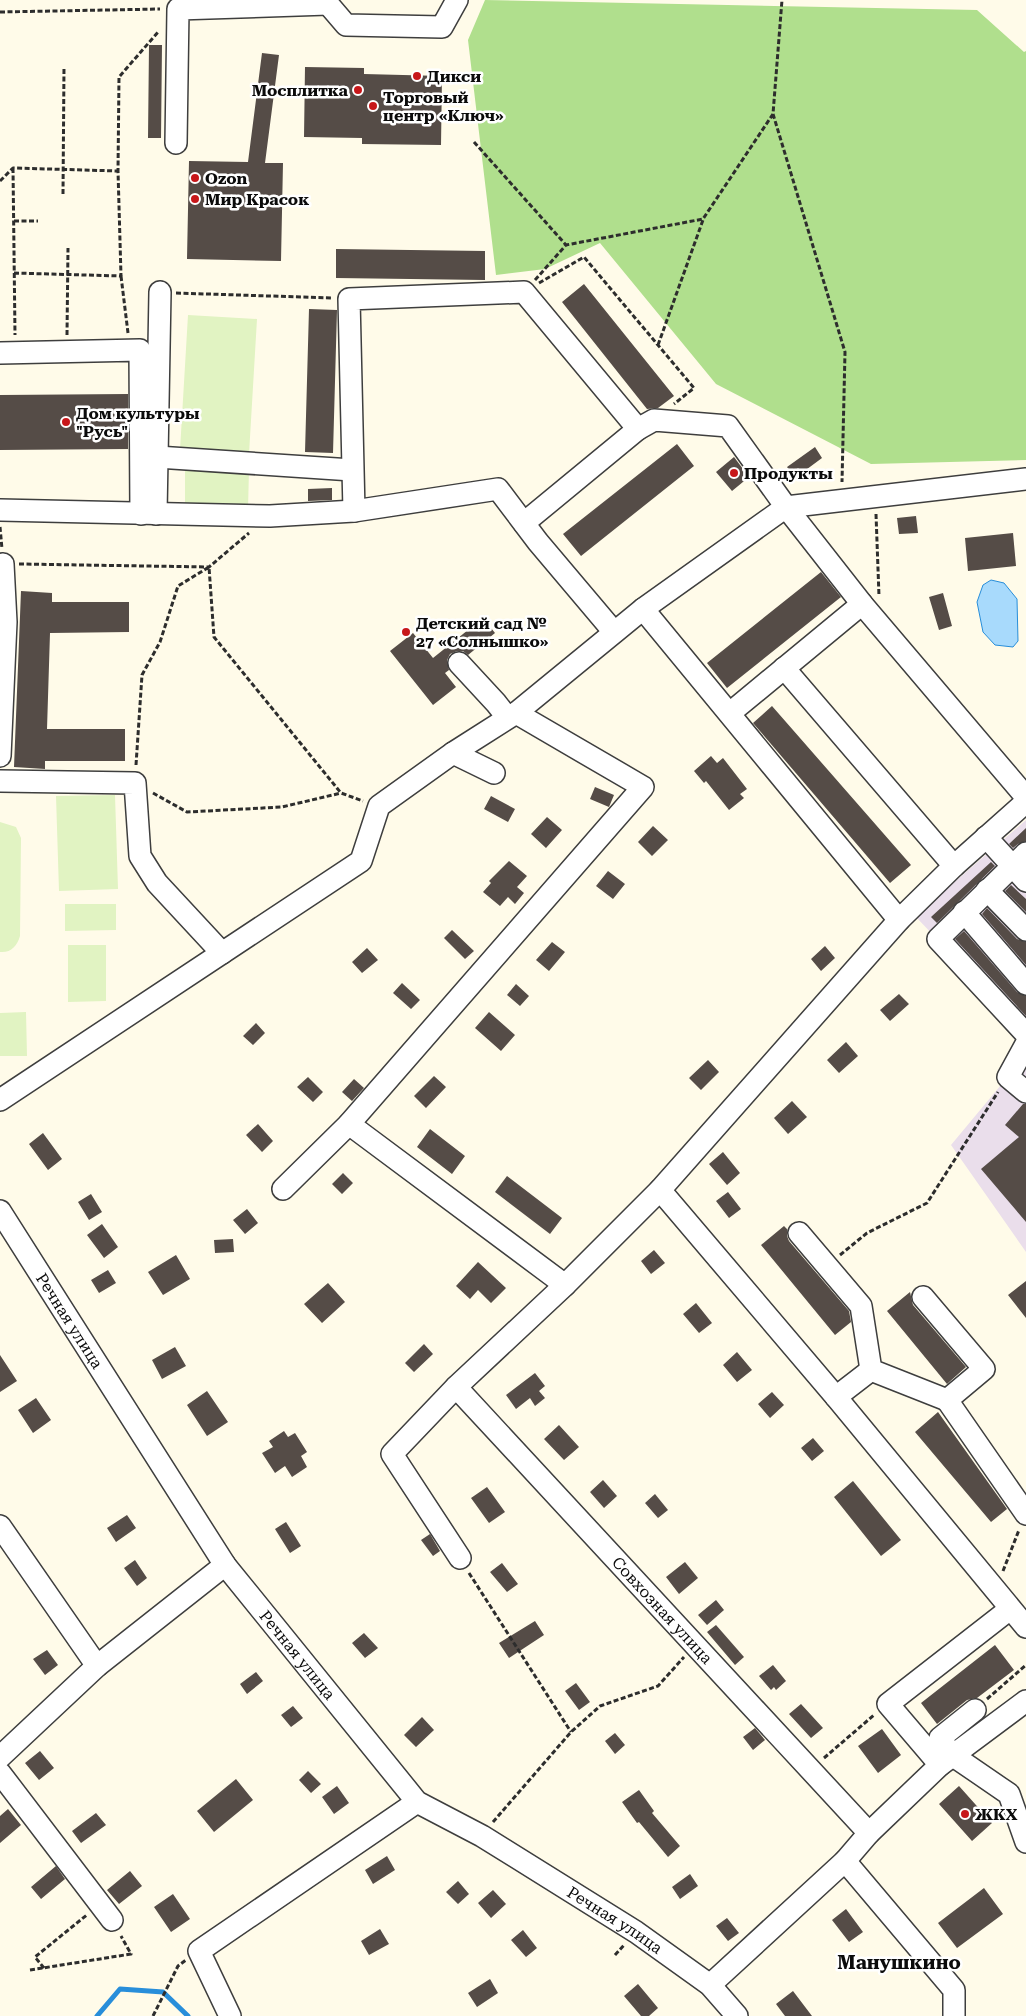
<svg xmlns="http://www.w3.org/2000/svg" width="1026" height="2016" font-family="'Roboto Serif',serif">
  <rect width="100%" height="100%" fill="#fffbe9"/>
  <!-- industrial -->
  <path fill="#eadeeb" d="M1026,820V1032L915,916Z
    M1026,1055V1252L951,1145Z"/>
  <!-- forest -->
  <path fill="#b0df8d" d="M485,0L977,10L1024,52L1026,51V460L871,464L716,384L600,243L545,269L496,275L468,40Z"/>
  <!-- pitch -->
  <path fill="#e1f3c2" d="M188,315L257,319L249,454L180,450Z
    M185,469L249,470L248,509L185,507Z
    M115,795L118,889L59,891L56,796Z
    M0,822L16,827L21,838L20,936C17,946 11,953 0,952Z
    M65,904H116V930L65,931Z
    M68,945H106V1001L68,1002Z
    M26,1012L27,1056H0V1013Z"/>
  <!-- water -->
  <path fill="#a8dafc" stroke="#288eda" d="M991,580L1004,583L1017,599L1018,641L1013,647L995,645L983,632L977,602L983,585Z"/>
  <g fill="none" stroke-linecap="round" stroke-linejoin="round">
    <!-- stream -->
    <path stroke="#288eda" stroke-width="5" d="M97,2016L120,1989L163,1992L188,2016"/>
  </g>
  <!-- building -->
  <path fill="#554c47" d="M149,45H162L161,138H148Z
    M262,53L279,55L265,163H283L281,261L187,259L189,161L248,162Z
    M305,67L364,68V74L442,76L441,145L362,144V138L304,137Z
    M336,249L485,251V280L336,278Z
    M584,284L674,396L658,408L647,409L562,302Z
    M309,309L337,310L333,453L305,452Z
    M128,394V449L0,450V395Z
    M677,444L694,466L581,556L563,534Z
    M815,447L822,458L795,478L787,467Z
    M734,457L749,477L732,491L716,472Z
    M332,488V500L308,501V489Z
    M916,516L918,533L899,534L897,518Z
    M1013,533L1016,566L968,571L965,538Z
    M821,572L841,597L727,688L707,663Z
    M21,591L52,593V602H129V632L50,633L47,729H125V761H45V769L14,767Z
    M943,593L952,626L939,630L929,597Z
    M483,618L495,633L468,655L463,651H457L450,654L447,660L449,670L445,673L456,687L433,705L390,651L413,633L433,658Z
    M772,706L911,865L890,883L753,723Z
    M711,756L717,763L723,758L747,789L740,794L744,798L729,810L706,781L704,783L694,771Z
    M595,787L614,795L609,807L590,799Z
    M491,796L515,809L508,822L484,809Z
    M547,817L562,830L546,848L531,834Z
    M653,826L668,840L652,856L638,842Z
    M1026,828V841L1018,844L1013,848L1009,844Z
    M509,861L527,876L517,887L524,893L515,904L508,897L500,906L483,892L491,883L489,881Z
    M991,862L995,866L937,923L931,917Z
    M608,871L625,884L613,899L596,886Z
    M1011,885L1026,899V912L1005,891Z
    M987,908L1017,939L1026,942V965L982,914Z
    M452,930L474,951L465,959L444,938Z
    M964,931L1017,992L1026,996V1016L955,939Z
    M552,942L565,952L549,971L536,960Z
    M825,946L835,958L821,971L811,959Z
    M367,948L378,960L362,973L352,962Z
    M402,983L420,1000L411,1009L393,993Z
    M516,984L529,996L520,1006L507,995Z
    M899,994L909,1004L890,1021L880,1010Z
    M489,1012L515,1035L501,1051L475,1028Z
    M256,1023L265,1033L253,1045L243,1036Z
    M846,1042L858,1056L839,1073L827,1060Z
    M708,1060L719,1072L701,1090L689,1078Z
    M434,1076L446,1087L426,1108L414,1096Z
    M308,1077L323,1092L313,1102L297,1087Z
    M354,1079L364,1088L352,1101L342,1092Z
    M792,1101L807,1117L788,1134L774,1118Z
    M1023,1104H1026V1222L981,1169L1019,1137L1005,1125Z
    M258,1124L273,1141L262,1152L246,1135Z
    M430,1129L465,1156L452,1174L417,1147Z
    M43,1133L62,1159L48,1170L29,1144Z
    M723,1152L740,1173L727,1185L709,1164Z
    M343,1173L353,1183L342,1194L332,1184Z
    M507,1176L562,1218L550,1234L495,1192Z
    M728,1192L741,1209L729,1218L716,1201Z
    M91,1194L102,1212L89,1220L78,1202Z
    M247,1209L258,1223L245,1234L233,1220Z
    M102,1224L118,1247L104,1258L87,1235Z
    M784,1226L787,1229V1236L789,1241L849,1311L851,1322L835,1335L761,1245Z
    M233,1239L234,1252L215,1253L214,1240Z
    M654,1250L665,1263L651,1274L641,1261Z
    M176,1255L190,1279L163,1295L148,1272Z
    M478,1262L506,1288L491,1303L478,1290L470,1299L456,1286Z
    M108,1270L116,1283L99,1293L91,1280Z
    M1026,1281V1318L1008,1295Z
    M328,1283L345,1302L322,1323L304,1304Z
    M910,1292L913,1305L966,1367L947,1384L887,1311Z
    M696,1303L712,1323L699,1333L683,1314Z
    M424,1344L433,1354L414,1372L405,1363Z
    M175,1347L186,1366L162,1379L152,1360Z
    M737,1352L752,1370L737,1382L723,1365Z
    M0,1355L17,1381L0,1392Z
    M535,1373L545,1386L539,1391L545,1398L535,1406L530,1398L516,1409L506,1395Z
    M207,1391L228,1422L207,1436L187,1405Z
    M772,1392L784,1405L770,1418L758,1404Z
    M36,1398L51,1420L33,1433L18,1410Z
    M938,1412L1007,1509L991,1522L915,1432Z
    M559,1425L579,1447L564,1460L544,1439Z
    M284,1431L288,1437L295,1433L307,1452L301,1456L307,1467L292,1477L285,1466L275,1473L262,1453L273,1447L269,1441Z
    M813,1438L824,1451L812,1461L801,1448Z
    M603,1480L617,1496L604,1508L590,1492Z
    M853,1481L901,1540L881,1556L834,1497Z
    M487,1487L505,1512L489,1523L471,1498Z
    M655,1494L668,1510L658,1518L645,1503Z
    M127,1515L136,1528L116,1542L107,1528Z
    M286,1522L301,1546L290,1553L275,1529Z
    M430,1534L440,1551L433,1556L421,1540Z
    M135,1560L147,1578L137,1586L124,1568Z
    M685,1562L698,1578L679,1594L666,1577Z
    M502,1563L518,1584L507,1592L490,1572Z
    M716,1600L724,1610L707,1625L698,1615Z
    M535,1621L544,1635L509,1658L499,1643Z
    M716,1625L744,1657L735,1665L707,1632Z
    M364,1633L378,1648L365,1658L352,1643Z
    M995,1645L1014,1670L977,1698L967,1700L937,1724L921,1703Z
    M47,1650L58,1665L45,1675L33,1659Z
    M773,1665L786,1681L776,1690L774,1687L771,1690L759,1676Z
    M256,1672L263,1681L247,1694L240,1684Z
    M576,1683L590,1702L579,1710L565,1691Z
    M801,1704L823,1728L811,1738L789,1714Z
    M293,1706L303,1718L291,1727L281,1715Z
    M422,1717L434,1730L416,1747L404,1735Z
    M755,1728L765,1740L753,1750L743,1737Z
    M882,1729L901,1755L878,1773L858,1746Z
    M615,1733L625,1745L615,1754L605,1741Z
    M40,1751L54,1768L39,1780L25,1763Z
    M308,1771L321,1784L311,1793L299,1780Z
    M236,1779L253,1800L214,1832L197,1811Z
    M337,1786L349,1803L334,1814L322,1797Z
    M959,1786L992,1823L972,1841L939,1804Z
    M639,1790L654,1811L652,1813L680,1846L668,1857L639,1822L637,1823L622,1802Z
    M8,1809L21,1825L0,1843V1816Z
    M96,1813L106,1825L81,1843L72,1831Z
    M387,1856L395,1870L373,1884L365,1870Z
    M56,1866L65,1879L41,1899L31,1887Z
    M130,1871L142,1886L119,1904L107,1890Z
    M690,1874L698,1886L680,1899L672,1887Z
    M458,1881L469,1894L458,1904L446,1892Z
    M984,1888L1003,1914L957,1948L938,1923Z
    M493,1890L506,1904L491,1918L478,1903Z
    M173,1894L190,1919L171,1932L154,1907Z
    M846,1909L863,1932L849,1942L832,1920Z
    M727,1918L739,1933L728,1941L716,1926Z
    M380,1929L389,1944L369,1955L361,1941Z
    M523,1930L537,1948L526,1957L511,1940Z
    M490,1979L498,1993L477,2007L468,1993Z
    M638,1984L658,2008L649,2016H641L624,1996Z
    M793,1991L812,2016H785L776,2004Z"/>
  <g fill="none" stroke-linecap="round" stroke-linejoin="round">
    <!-- minor casing -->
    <g stroke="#3e3e3e" stroke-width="24">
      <g id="minor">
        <path d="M327,0L328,4L346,25L442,27L457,0"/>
        <path d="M176,143L178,9L328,4"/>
        <path d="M0,353L140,350L141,514"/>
        <path d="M638,429L654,420L728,426L786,507L862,604L1026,797"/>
        <path d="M157,457L352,470"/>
        <path d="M0,510L270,516L354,511L498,489L538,542L614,632"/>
        <path d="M354,511L349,299L524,292L638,429L524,523"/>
        <path d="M156,514L160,292"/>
        <path d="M643,609L899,920"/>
        <path d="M459,663L496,703L507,717"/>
        <path d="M784,668L954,866"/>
        <path d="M730,713L862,604"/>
        <path d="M453,753L494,773"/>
        <path d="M0,756L6,622L3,564"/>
        <path d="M0,781L135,783L140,856L157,883L222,953"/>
        <path d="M986,837L1026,881"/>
        <path d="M1026,853L938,939L1026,1034"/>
        <path d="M987,890L1026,930"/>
        <path d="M964,912L1026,984"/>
        <path d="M1026,1044L1008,1077L1026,1092"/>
        <path d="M0,1100L361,861L379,806L453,753L516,713L643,609L786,507L1026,479"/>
        <path d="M349,1124L565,1285"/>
        <path d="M283,1189L349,1124L643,787L516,713"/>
        <path d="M660,1190L836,1397L1026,1627"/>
        <path id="s1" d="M0,1211L225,1565L417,1802L482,1836L636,1932L710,1985L737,2016"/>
        <path d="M799,1233L861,1306L871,1370L947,1400"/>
        <path d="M923,1297L984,1369L947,1400L1026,1514"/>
        <path id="s2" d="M456,1387L869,1833"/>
        <path d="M836,1397L871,1370"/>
        <path d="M0,1526L97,1666"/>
        <path d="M460,1558L392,1454L456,1387L565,1285L660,1190L899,920L954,866L1026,802"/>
        <path d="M975,1710L940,1738L952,1755L1009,1794L1026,1842"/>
        <path d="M0,1757L97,1666L225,1565"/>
        <path d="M940,1765L888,1704L1010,1609"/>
        <path d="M0,1773L112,1920"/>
        <path d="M845,1861L954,1990V2016"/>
        <path d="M710,1985L845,1861L869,1833L940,1765L1026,1701"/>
        <path d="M230,2016L199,1951L417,1802"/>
      </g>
    </g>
    <!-- path -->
    <path stroke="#2d2d2d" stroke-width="3" stroke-dasharray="5 2.5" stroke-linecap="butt" d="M0,12L160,9
      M773,114L845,352L842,482
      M474,142L566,245
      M13,168L15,335
      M0,181L13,168L118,171
      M63,194L64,67
      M14,221H38
      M14,273L121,276L118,171L119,77L159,31
      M121,276L128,333
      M535,280L566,245L703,219L773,114L782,0
      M539,283L584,257L694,388L674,404
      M176,293L332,298
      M67,335L68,248
      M658,345L703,220
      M876,514L879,596
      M0,527L2,549
      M19,564L209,567L249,533
      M136,765L142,675L160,642L178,586L209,567L214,637L341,793L363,801
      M153,793L187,812L282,807L341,793
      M840,1255L867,1233L927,1203L998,1092
      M1003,1571L1019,1530
      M469,1573L571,1732
      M987,1699L1026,1665
      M824,1758L874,1715
      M493,1822L571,1732L600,1706L658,1686L684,1657
      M615,1955L625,1944
      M44,1968L35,1957L88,1914
      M30,1970L131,1954L121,1936
      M153,2016L178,1966L186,1960"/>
    <!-- minor -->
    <use href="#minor" stroke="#fff" stroke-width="21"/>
  </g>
  <!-- markers -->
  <g fill="#c7171a" stroke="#fff" stroke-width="2">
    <circle cx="417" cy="76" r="5"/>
    <circle cx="358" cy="90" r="5"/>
    <circle cx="373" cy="106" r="5"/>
    <circle cx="195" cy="178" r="5"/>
    <circle cx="195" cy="199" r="5"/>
    <circle cx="66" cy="422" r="5"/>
    <circle cx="734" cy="473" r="5"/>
    <circle cx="406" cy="632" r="5"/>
    <circle cx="965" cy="1814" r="5"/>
  </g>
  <g text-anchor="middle" stroke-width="5" stroke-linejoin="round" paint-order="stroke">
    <!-- poi labels -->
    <g font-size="16" font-weight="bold" fill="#0b0b0b" stroke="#fff" text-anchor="start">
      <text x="427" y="82">Дикси</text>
      <text x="348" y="96" text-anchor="end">Мосплитка</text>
      <text x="383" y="103">Торговый<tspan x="383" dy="18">центр «Ключ»</tspan></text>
      <text x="205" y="184">Ozon</text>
      <text x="205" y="205">Мир Красок</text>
      <text x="76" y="419">Дом культуры<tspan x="76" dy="18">"Русь"</tspan></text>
      <text x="744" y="479">Продукты</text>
      <text x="416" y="629">Детский сад №<tspan x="416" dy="18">27 «Солнышко»</tspan></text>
      <text x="975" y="1820">ЖКХ</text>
    </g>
    <!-- street labels -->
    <g font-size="16" fill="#0b0b0b" stroke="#fff">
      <text dy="6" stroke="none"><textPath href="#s1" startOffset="130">Речная улица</textPath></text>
      <text dy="6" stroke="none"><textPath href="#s2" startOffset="304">Совхозная улица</textPath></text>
      <text dy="6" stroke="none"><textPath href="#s1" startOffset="535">Речная улица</textPath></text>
      <text dy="6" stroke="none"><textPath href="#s1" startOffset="955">Речная улица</textPath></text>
    </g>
    <!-- quarter labels -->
    <g font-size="19" font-weight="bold" fill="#0b0b0b" stroke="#fff">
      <text x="899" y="1969">Манушкино</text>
    </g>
  </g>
</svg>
